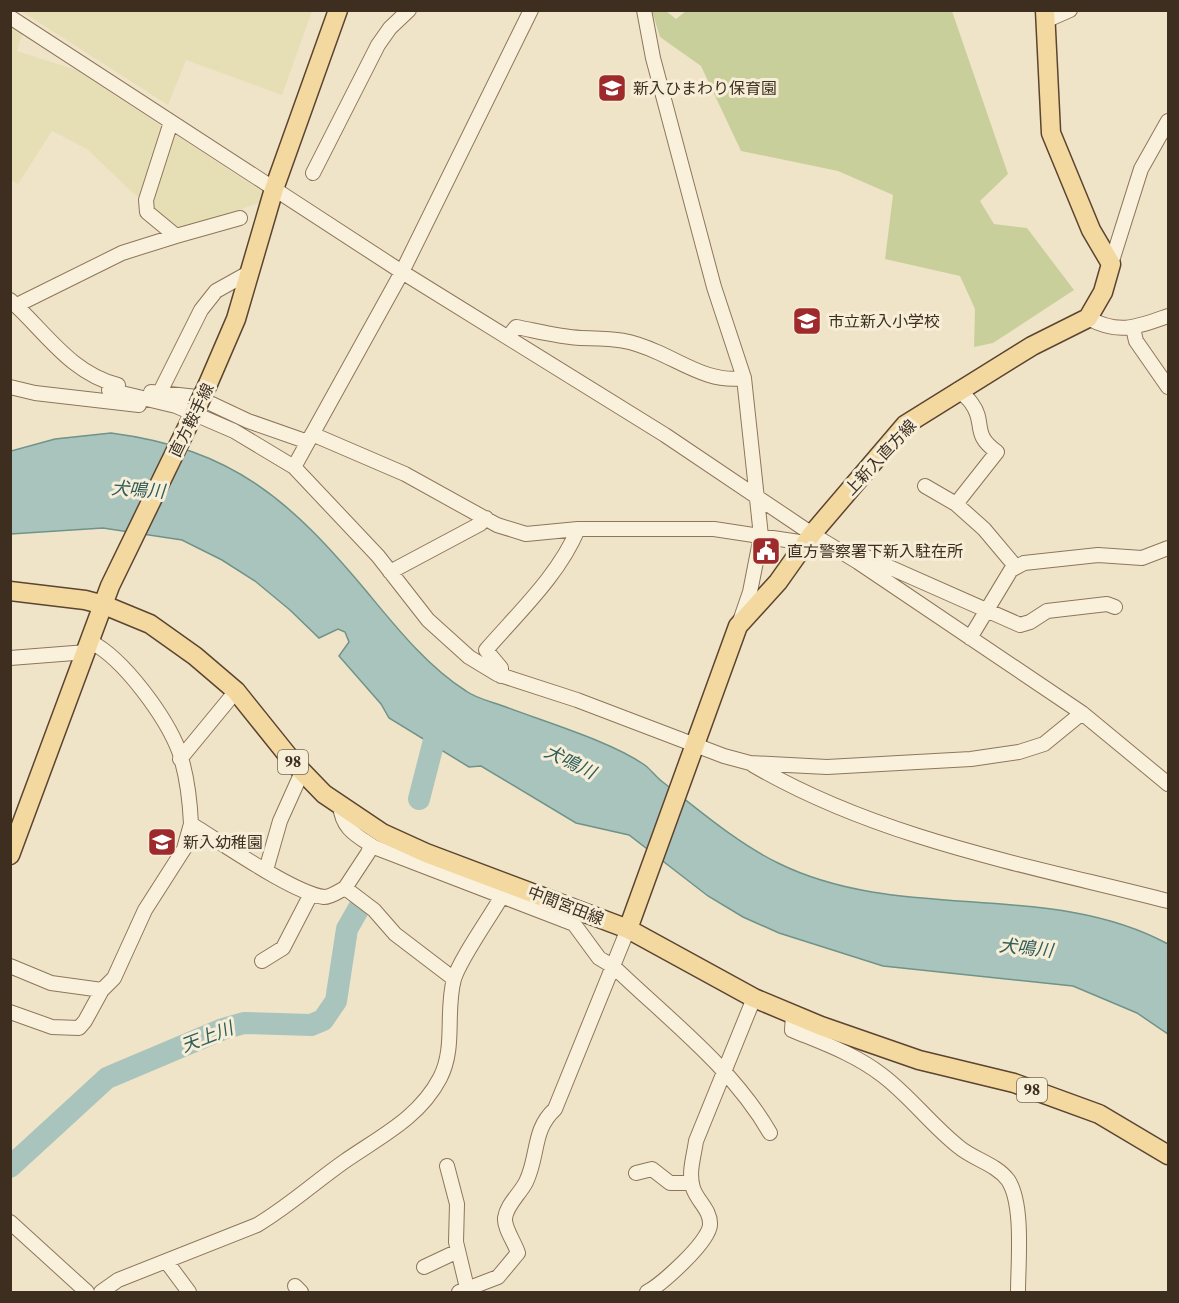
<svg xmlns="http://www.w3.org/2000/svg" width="1179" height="1303" font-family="'Source Serif 4','Noto Sans JP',serif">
  <rect width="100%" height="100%" fill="#f0e4c8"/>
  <!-- farmland -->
  <path fill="#e6deb5" d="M21,11H312L282,95L186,60L168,105Z
    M10,26L22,34L17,51L76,70L263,192L259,203L182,230L132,192L87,149L52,131L18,184L11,180Z"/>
  <!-- green -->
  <path fill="#c9cf9b" d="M686,11H952L1008,174L980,201L994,224L1027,228L1074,290L993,343L974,347L975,309L960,276L885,259L893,195L838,171L741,151L701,66L660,37L652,11H666L676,19Z"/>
  <!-- water -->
  <path fill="#a9c4bc" stroke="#6f938a" stroke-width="1.5" d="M111,433C234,449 291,501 367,592C396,627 427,666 466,691C477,699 493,702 506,707C545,722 613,742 646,766C652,771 657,778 664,783C700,811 737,843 778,863C901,924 1048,879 1168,944V1034L1137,1013L1073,986L883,966L779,933L743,917L708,896L629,835L576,823L481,766L469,767L389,718L381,704L339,656L349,642L345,632L338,629L319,638L290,610L255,581L222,560L182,540L103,528L11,534V451L55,439Z"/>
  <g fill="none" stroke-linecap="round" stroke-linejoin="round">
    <!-- river -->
    <path stroke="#a9c4bc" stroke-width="22" d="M419,799L440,717
      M10,1167L107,1078L223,1029L244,1023L311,1025L323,1020L336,1001L347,929L359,908"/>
    <!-- minor casing -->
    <g stroke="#8d765c" stroke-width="16">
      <path id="minor" d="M644,10L653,58L714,287L744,378L761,536L750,592L740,621
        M10,17L402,272L665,435L812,534L858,562L1082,713L1168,784
        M1045,21L1070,10
        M313,173L378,45L390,28L409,10
        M176,236L240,218
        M1111,264L1141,169L1168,121
        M10,300C45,331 70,373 118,385
        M17,305L122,253L176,236L147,212L146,200L171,122
        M1088,318C1119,335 1137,327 1168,316
        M1133,328L1136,341L1168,387
        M508,337L516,327C537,331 559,337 581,338C613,339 626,338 657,352C685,364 711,383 744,378
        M110,383L109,390L176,406L234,431L294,467L378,556L428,620L469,657L497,674L577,700L724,756L750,763L827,767L971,759L1019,752L1044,744L1082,713
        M10,387L35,393L139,405
        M958,390C963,394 969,399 972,404C986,423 971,434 997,452L956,504L984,529L1016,567
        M151,392L197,397L248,421L308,442
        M159,394L201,310L216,291L250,272
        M312,434L405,474L497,525L526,534L578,529H714L806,543
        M294,467L402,272L531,10
        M925,486L956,504
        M855,552L1020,625L1030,622L1047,611L1107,604L1115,607
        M390,572L480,524L486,518
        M970,638L1011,570L1024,563L1098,555L1142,558L1168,548
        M91,642C124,659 166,717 179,751C186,772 190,802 191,824
        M10,658L87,652
        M501,676V668L486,650C518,613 559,575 578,529
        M180,759L236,691
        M753,765C880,839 1027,865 1168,901
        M340,805C342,829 356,835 374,847L574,924L599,958L614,967C668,1019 732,1067 770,1133
        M266,870L280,821L302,772
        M345,888L368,853L371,845
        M262,961L283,948L311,894
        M10,966L51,983L102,990
        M10,1012L52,1027L79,1028L85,1021L102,990L114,978L145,910L184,849L191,824C221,842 293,893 324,897C331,897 339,891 345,888L374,910L395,934L454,979
        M793,1015L792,1030C823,1043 855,1054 882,1075C910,1096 931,1125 959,1147C973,1159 996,1164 1008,1180C1024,1204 1018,1263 1018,1292
        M447,1166L457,1204L456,1242L468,1292
        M636,1173L652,1169L670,1183H692
        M10,1222L87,1292
        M166,1261L189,1292
        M424,1267L458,1251
        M295,1286L301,1292
        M101,1292L118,1280L257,1225C289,1206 315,1182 345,1161C381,1136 419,1118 440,1078C456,1047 445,1012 454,979C460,959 490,917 502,896
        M459,1292L498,1277L518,1253C515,1243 504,1228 505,1218C507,1204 520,1194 526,1182C539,1155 532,1130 555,1109L628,929
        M647,1292C661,1285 709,1242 710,1225C711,1210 697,1201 693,1188C688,1173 694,1156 696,1141L754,998"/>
    </g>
    <!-- major casing -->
    <g stroke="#5b4430" stroke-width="21">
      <path id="major" d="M208,384L236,319L274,189L338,10
        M10,591L85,600L104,605L150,624L195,656L236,691L293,762L324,794L382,833L426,853L628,929L754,998L821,1026L919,1060L1014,1083L1099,1114L1168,1155
        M10,855L110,586L198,405
        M628,929L738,626L778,582L812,534L905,425L1032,346L1088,318L1103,292L1111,264L1091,230L1051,133L1045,10"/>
    </g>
    <!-- minor -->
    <use href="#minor" stroke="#faf1dc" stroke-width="14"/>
    <!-- major -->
    <use href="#major" stroke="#f3d9a0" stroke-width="18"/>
    <!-- major-bridge casing -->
    <g stroke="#5b4430" stroke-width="21" stroke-linecap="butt">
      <path id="major-bridge" d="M198,405L208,384"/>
    </g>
    <!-- major-bridge -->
    <use href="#major-bridge" stroke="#f3d9a0" stroke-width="18"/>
  </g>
  <!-- icons -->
  <defs>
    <g id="school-square" transform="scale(1.5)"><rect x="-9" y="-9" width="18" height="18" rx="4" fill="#9e2a2b" stroke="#f7eed8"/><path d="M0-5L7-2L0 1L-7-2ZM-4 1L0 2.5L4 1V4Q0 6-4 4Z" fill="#fff"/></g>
    <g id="civic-square" transform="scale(1.5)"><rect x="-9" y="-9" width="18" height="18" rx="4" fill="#9e2a2b" stroke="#f7eed8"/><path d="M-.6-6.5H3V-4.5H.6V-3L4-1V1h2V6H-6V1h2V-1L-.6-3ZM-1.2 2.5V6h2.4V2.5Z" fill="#fff"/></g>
  </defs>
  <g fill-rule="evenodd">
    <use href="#school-square" x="612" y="88"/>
    <use href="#school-square" x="807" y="321"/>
    <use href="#civic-square" x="766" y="551"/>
    <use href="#school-square" x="162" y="842"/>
  </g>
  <g text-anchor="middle" stroke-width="6" stroke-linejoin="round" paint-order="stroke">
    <!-- shield labels -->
    <g fill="#f7eed8" stroke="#756857" stroke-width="1.5">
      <rect x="278" y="750" width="30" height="24" rx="4.5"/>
      <rect x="1017" y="1078" width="30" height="24" rx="4.5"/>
    </g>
    <g font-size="15" font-weight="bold" fill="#3d2e20">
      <text x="293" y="767">98</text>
      <text x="1032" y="1095">98</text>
    </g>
    <!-- poi labels -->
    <g font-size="16" fill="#3d2e20" stroke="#f7eed8" text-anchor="start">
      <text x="633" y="94">新入ひまわり保育園</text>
      <text x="828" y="327">市立新入小学校</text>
      <text x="787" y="557">直方警察署下新入駐在所</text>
      <text x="183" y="848">新入幼稚園</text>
    </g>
    <!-- street labels -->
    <g font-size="16" fill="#3d2e20" stroke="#f7eed8">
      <text transform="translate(191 420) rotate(-64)" y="6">直方鞍手線</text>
      <text transform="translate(880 457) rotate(-47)" y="6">上新入直方線</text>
      <text transform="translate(566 905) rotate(21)" y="6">中間宮田線</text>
    </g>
    <!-- water labels -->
    <g font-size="18" font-style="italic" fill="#2f5d5a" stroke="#f7eed8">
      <text transform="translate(138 490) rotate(4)" y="6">犬鳴川</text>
      <text transform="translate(570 762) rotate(26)" y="6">犬鳴川</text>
      <text transform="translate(1026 948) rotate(6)" y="6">犬鳴川</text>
      <text transform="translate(207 1037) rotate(-21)" y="6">天上川</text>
    </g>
  </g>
  <!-- border -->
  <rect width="1179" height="1303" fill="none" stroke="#3d2e20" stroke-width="24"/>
</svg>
